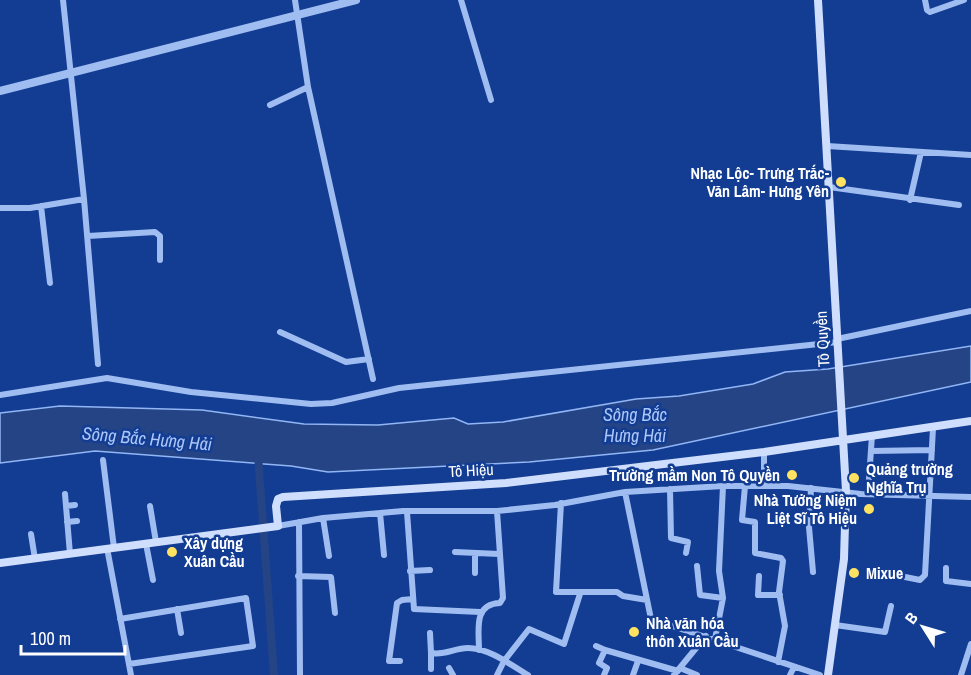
<svg xmlns="http://www.w3.org/2000/svg" width="971" height="675" font-family="'Archivo Narrow',sans-serif">
  <rect width="100%" height="100%" fill="#133d93"/>
  <!-- water -->
  <path fill="#254485" stroke="#92b6f5" stroke-width="1.5" d="M971,346V382L653,450L529,462L328,472L291,466L95,451L0,463V413L60,406L202,410L304,424L378,425L454,418L468,424L503,422L636,399L679,396L753,384L785,372L828,369Z"/>
  <g fill="none" stroke-linecap="round" stroke-linejoin="round">
    <!-- canal -->
    <path stroke="#254485" stroke-width="8" d="M258,455L274,675"/>
    <!-- minor -->
    <path stroke="#a0bdf2" stroke-width="6" d="M63,0L84,199L98,364
      M295,0L308,87L373,379
      M461,0L491,100
      M925,0L927,10L930,12L964,0
      M270,105L308,87
      M827,146L971,155
      M829,187L959,205
      M910,200L921,152
      M41,206L50,283
      M0,208H30L84,199
      M88,236L155,232L160,236V260
      M280,332L346,362L369,359
      M837,339L971,311
      M0,395L107,378L191,392L311,404L332,403L399,388L838,342
      M871,451L932,450
      M764,452V486
      M103,460L114,548
      M745,486L742,520L755,522V553L781,558L783,561L779,592L785,626L778,662
      M811,488L809,527L813,572
      M670,489L671,538L688,542L686,553
      M625,492L651,619L820,675
      M65,494L70,554
      M868,494L872,435
      M561,503L556,592H617L623,596L647,600
      M66,506L75,505
      M150,506L156,542
      M407,512L414,609L480,612
      M380,513L384,555
      M323,518L329,556
      M67,522L77,521
      M299,522L300,675
      M278,526L323,518L403,511H497L555,505L625,492L723,486H788L861,494L971,497
      M31,534L35,559
      M146,544L153,580
      M107,548L131,675
      M455,552L499,554
      M697,566L700,595L723,598L715,639
      M946,568V581L971,584
      M410,571L430,570
      M475,573V554
      M895,575L920,580L925,575L933,428
      M298,576L331,577L335,613
      M759,576L758,595H780
      M723,598L719,571L723,486
      M177,609L181,633
      M120,619L246,598L253,646L129,664
      M835,625L885,632L891,606
      M430,633L431,653
      M596,646L605,650
      M479,650C479,630 473,604 500,603L503,598L497,511
      M400,661H389L397,603L402,600L413,599
      M449,668L453,675
      M680,668L697,675
      M431,669V653C445,656 454,648 468,648C489,648 511,665 528,675
      M497,675L504,661L529,629L564,644L580,594
      M604,675L607,668L599,663L605,650L678,671
      M633,675L638,661
      M674,675L706,636
      M790,675L794,667
      M961,675L971,644"/>
    <!-- tertiary -->
    <path stroke="#a0bdf2" stroke-width="8" d="M0,91L356,0"/>
    <!-- secondary -->
    <path stroke="#cfdefc" stroke-width="8" d="M818,0L846,491L844,559L828,675
      M0,563L278,526L276,506L278,499L283,497L506,483L764,452L971,421"/>
  </g>
  <!-- markers -->
  <g fill="#ffe261" stroke="#133d93" stroke-width="2">
    <circle cx="841" cy="182" r="6"/>
    <circle cx="792" cy="475" r="6"/>
    <circle cx="854" cy="478" r="6"/>
    <circle cx="869" cy="509" r="6"/>
    <circle cx="172" cy="552" r="6"/>
    <circle cx="854" cy="573" r="6"/>
    <circle cx="634" cy="632" r="6"/>
  </g>
  <g text-anchor="middle" stroke-width="5" stroke-linejoin="round" paint-order="stroke">
    <!-- poi labels -->
    <g font-size="16" font-weight="bold" fill="#fff" stroke="#133d93" text-anchor="start">
      <text x="829" y="179" text-anchor="end">Nhạc Lộc- Trưng Trắc-<tspan x="829" dy="18">Văn Lâm- Hưng Yên</tspan></text>
      <text x="866" y="475">Quảng trường<tspan x="866" dy="18">Nghĩa Trụ</tspan></text>
      <text x="780" y="481" text-anchor="end">Trường mầm Non Tô Quyền</text>
      <text x="857" y="506" text-anchor="end">Nhà Tưởng Niệm<tspan x="857" dy="18">Liệt Sĩ Tô Hiệu</tspan></text>
      <text x="184" y="549">Xây dựng<tspan x="184" dy="18">Xuân Cầu</tspan></text>
      <text x="866" y="579">Mixue</text>
      <text x="646" y="629">Nhà văn hóa<tspan x="646" dy="18">thôn Xuân Cầu</tspan></text>
    </g>
    <!-- street labels -->
    <g font-size="16" fill="#fff" stroke="#133d93">
      <text transform="translate(822 339) rotate(-93)" y="6">Tô Quyền</text>
      <text transform="translate(471 470) rotate(-3)" y="6">Tô Hiệu</text>
    </g>
    <!-- water labels -->
    <g font-size="18" font-style="italic" fill="#acc7f9" stroke="#133d93">
      <text x="635" y="421">Sông Bắc<tspan x="635" dy="21">Hưng Hải</tspan></text>
      <text transform="translate(147 439) rotate(5)" y="6">Sông Bắc Hưng Hải</text>
    </g>
  </g>
  <!-- north arrow -->
  <g transform="translate(923 627) rotate(307)" stroke="#133d93" stroke-width="4.5" paint-order="stroke">
  <path d="M0-4.5L10 22L0 15L-10 22Z" fill="#ffffff"/>
  <text y="-9" font-size="16" font-weight="bold" text-anchor="middle" fill="#ffffff">B</text>
  </g>
  <!-- scale -->
  <path d="M21 645v9h104v-9" fill="none" stroke="#ffffff" stroke-width="3"/>
  <text x="30" y="645" font-size="18" fill="#ffffff" stroke="#133d93" stroke-width="4.5" paint-order="stroke">100 m</text>
</svg>
